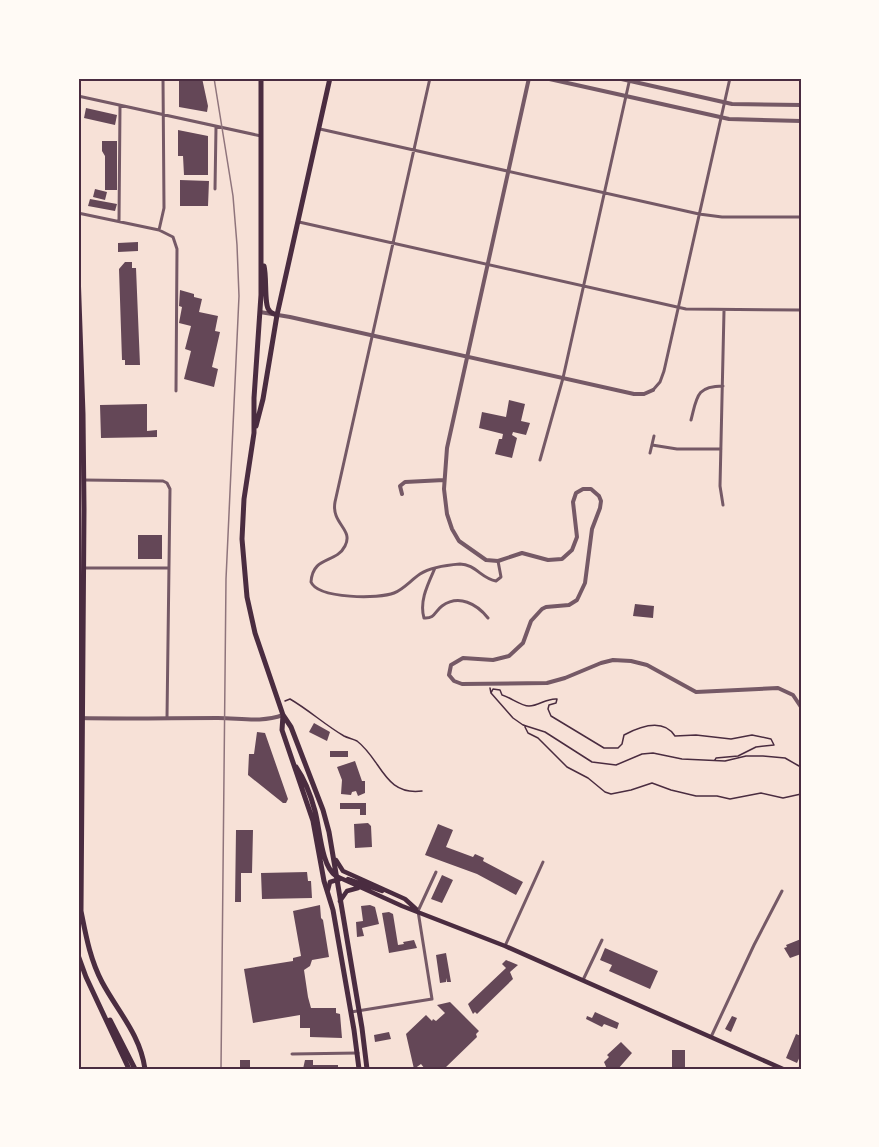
<svg xmlns="http://www.w3.org/2000/svg" width="879" height="1147" font-family="'DejaVu Sans',sans-serif">
  <rect width="100%" height="100%" fill="#f7e1d7"/>
  <!-- building -->
  <path fill="#644757" d="M179,78H202L208,106L207,112L179,107Z
    M86,108L117,115L115,125L84,118Z
    M178,130L208,136V175H184L183,156H178Z
    M102,141H117V190H105V156L102,151Z
    M180,180L209,181L208,206H180Z
    M95,189L107,192L105,200L93,197Z
    M90,199L117,204L115,211L88,206Z
    M138,242V251L118,252V243Z
    M125,262H132V268H136L140,365H125V360H122L119,269Z
    M180,290L194,294V297L202,299L199,312L218,316L215,331L220,332L212,367L218,369L214,387L184,379L191,351L185,349L191,326L179,323L182,307L179,306Z
    M509,400L525,404L521,421L530,423L526,435L513,432L512,435L517,438L512,458L495,454L499,439H502L503,434L479,428L482,412L506,417Z
    M147,404V431L157,430V437L101,438L100,405Z
    M138,535H162V559H138Z
    M635,604L654,606L653,618L633,616Z
    M314,723L330,732L327,741L309,732Z
    M257,732L265,733L288,799L286,803H283L248,775L249,754H254Z
    M330,751H348V757H330Z
    M355,761L362,781H365V793L358,796L356,791L352,792L351,795L341,794L342,780L337,767Z
    M340,803H366V815H360V809H340Z
    M368,823L371,826L372,847L355,848L354,824Z
    M438,824L453,830L446,847L473,857L475,854L484,858L483,861L523,882L516,895L477,874L425,855Z
    M236,830H253L252,873H241V902H235Z
    M307,872L308,881H311L312,898L262,899L261,873Z
    M442,875L453,880L442,903L431,899Z
    M320,905L321,918L323,920L329,957L312,960L310,966L304,970L308,997L311,1008H336V1013L340,1014L342,1038L310,1037V1028H300V1015L253,1023L244,969L293,961V958L301,956L293,911Z
    M370,905L375,907L379,924L362,928L364,936L357,937L356,922L363,921L361,906Z
    M389,912L393,914L398,945L404,944L403,942L414,940L417,948L389,953L382,913Z
    M801,939V954L790,958L784,948L787,947L786,945Z
    M605,948L658,971L650,989L609,971L612,965L600,960Z
    M446,953L451,982H447L446,978V982L440,983L436,955Z
    M506,960L518,965L510,972L513,979L477,1014L475,1012L473,1014L468,1004L506,968L502,964Z
    M450,1002L479,1031L476,1034L477,1037L444,1069H425L421,1064L414,1069L406,1034L426,1015L432,1021L433,1019L436,1021L445,1013L437,1005Z
    M595,1012L619,1023L617,1029L604,1024L602,1027L586,1019L587,1016L592,1018Z
    M732,1016L737,1018L731,1032L725,1029Z
    M389,1032L391,1039L375,1042L374,1035Z
    M796,1034L801,1036V1054L797,1063L786,1058Z
    M621,1042L632,1053L618,1069H607L604,1062L609,1057L607,1055Z
    M672,1050H685V1069H672Z
    M240,1060H250V1069H240Z
    M305,1060H313V1065H338V1069H303Z"/>
  <g fill="none" stroke-linecap="round" stroke-linejoin="round">
    <!-- path -->
    <path stroke="#4a2c40" stroke-width="1.5" d="M490,688L491,693L513,718L523,725L545,732L592,762L616,765L642,754L653,753L682,759L725,761L746,756H763L785,758L799,766L801,765
      M491,693L493,689L500,690L502,695C510,697 521,706 529,706C539,706 546,698 557,699L556,703L549,705L548,709L551,716L604,748H618L622,744L624,735C639,727 663,718 675,736L696,735L731,739L752,735L771,739L774,745L756,747L738,756L716,758L715,760
      M285,701L290,699C309,710 325,725 344,736C348,738 353,739 357,741C382,760 384,796 422,791
      M524,725L528,733L538,738L567,767L588,778L605,792L611,794L631,790L652,783L671,790L696,796H717L730,799L761,793L783,798L801,794"/>
    <!-- minor -->
    <path stroke="#755966" stroke-width="3" d="M430,78L335,502C331,524 354,529 345,546C336,564 313,555 311,582C318,599 380,599 394,593C404,589 411,580 420,574C431,567 447,565 460,564C475,564 482,579 496,581L501,577L498,561
      M78,96L261,136
      M320,129L699,214L722,217H801
      M215,189L216,127
      M78,213L159,230L173,237L177,249L176,391
      M119,221L120,106
      M299,222L686,309L801,310
      M159,230L164,208L163,78
      M653,390L660,382L664,371L730,78
      M691,420C697,397 696,386 723,386
      M652,445L677,449H721
      M650,453L654,436
      M540,460L563,378L630,78
      M84,480L163,481L167,483L170,489L167,718
      M723,505L720,486L724,311
      M84,568H169
      M435,568C428,584 419,601 424,618C435,619 435,611 442,606C459,594 477,604 488,618
      M505,946L543,862
      M583,980L602,940
      M351,1012L432,999L418,911L436,872
      M711,1037L754,945L782,891
      M292,1054L358,1053
      M799,1069L801,1066"/>
    <!-- tertiary -->
    <path stroke="#755966" stroke-width="4" d="M529,78L447,448L444,489L447,514L452,529L459,541L486,560L498,561L522,553L548,560L562,559L572,550L577,537L573,502L576,493L583,489H591L599,496L601,501L600,508L592,529L585,583L577,600L569,605L546,607L542,609L531,621L523,643L509,656L493,660L463,658L451,665L449,675L454,681L462,684L547,683L565,678L601,663L613,660L631,661L647,665L696,692L778,688L793,695L801,707
      M545,78L729,119L801,121
      M617,78L732,104L801,105
      M260,312L290,317L634,394H644L653,390
      M402,494L400,486L405,482L444,480
      M78,718C125,719 172,718 218,718C240,718 261,723 283,715"/>
    <!-- secondary -->
    <path stroke="#4a2c40" stroke-width="4.5" d="M336,860L343,871L405,899L416,909
      M336,876L402,906L505,946L783,1069
      M348,879L382,891
      M328,890L330,882L340,879
      M340,901L347,891L358,888"/>
    <!-- primary -->
    <path stroke="#4a2c40" stroke-width="5" d="M261,78V295L254,398V433L244,499L242,539L247,597L255,633L283,715L291,727L323,810L329,832L362,1028L367,1069
      M264,266C267,277 264,305 269,310C270,313 275,314 277,315
      M78,272L83,414L84,509L81,911C86,936 90,959 102,982C118,1012 140,1034 145,1069
      M256,426L263,399L277,315L330,78
      M283,715L282,730L313,821L324,881L333,910L354,1030L359,1069
      M296,767C305,780 311,796 315,811C320,829 321,866 336,876
      M78,955L86,977L129,1069
      M110,1020L135,1069"/>
    <!-- rail -->
    <path stroke="#8f747c" stroke-width="1.5" d="M214,78L233,196L237,245L239,296L226,579L221,1069"/>
  </g>
  <!-- border -->
  <rect width="879" height="1147" fill="none" stroke="#fffaf5" stroke-width="159"/>
  <rect x="80" y="80" width="720" height="988" fill="none" stroke="#4a2c40" stroke-width="2"/>
</svg>
